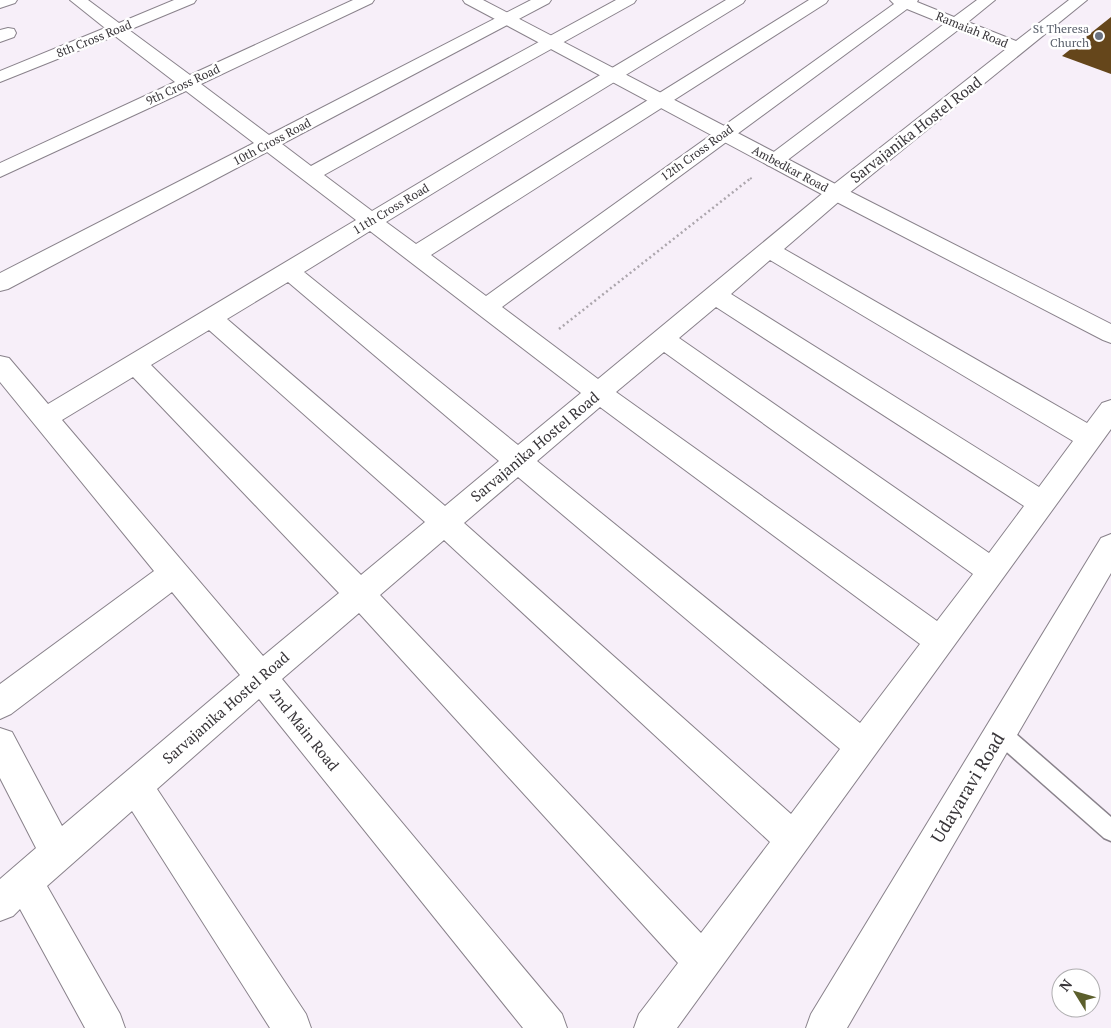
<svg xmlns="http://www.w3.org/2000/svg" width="1111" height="1028" font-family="'PT Serif',serif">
  <rect width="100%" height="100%" fill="#f7eff9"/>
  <!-- building -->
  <path fill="#65461b" d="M1111,17V74L1062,56Z"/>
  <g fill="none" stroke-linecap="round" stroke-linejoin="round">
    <!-- service casing -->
    <g stroke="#89828b" stroke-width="3">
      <path id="service" d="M1000,723L1007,726L1111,817V841L1104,838L993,740L990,733L993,726Z"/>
    </g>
    <!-- minor casing -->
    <g stroke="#89828b" stroke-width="2">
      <path id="minor" d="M0,0H17L15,3L0,8Z
        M70,0H88L119,23L174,0H196L194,3L129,30L190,75L353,0H374L372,3L201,84L269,135L531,0H551L549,3L282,144L311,166L616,0H636L634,3L324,175L372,211L726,0H745L743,3L386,222L416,244L809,0H828L826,3L431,255L486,296L894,4L890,0H918L917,2L954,17L977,0H995L968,22L1016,41L1069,0H1087L843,198L784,249L1087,423L1102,403L1111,400V429L677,1028H634L639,1014L678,963L359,613L282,679L562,1014L567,1028H523L259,699L157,789L306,1014L311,1028H270L132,811L47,886L120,1014L125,1028H85L20,909L13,916L0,921V879L36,848L0,778V728L12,732L62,826L240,675L172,592L11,714L0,719V684L154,571L0,382V356L9,358L48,404L356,220L267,152L8,289L0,291V273L254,143L186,91L0,177V163L175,82L115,36L0,82V71L105,28ZM907,9L944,24L767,157L764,161L767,165L774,167L781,165L958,30L1006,49L829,188L598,379L502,307ZM370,231L581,393L518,445L304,272ZM770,260L1073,441L1039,487L731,294ZM288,282L499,461L445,506L227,319ZM716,307L1024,506L989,553L679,338ZM209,330L425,522L361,575L151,365ZM664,352L973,574L937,621L616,392ZM133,377L339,593L263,656L62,420ZM600,407L920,644L860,723L537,461ZM518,477L840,749L791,814L464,523ZM444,540L770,842L701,933L380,595Z
        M8,28L14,29L16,33L14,37L0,42V30Z"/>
    </g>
    <!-- tertiary casing -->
    <g stroke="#89828b" stroke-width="2">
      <path id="tertiary" d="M463,0H483L843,188L1111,324V343L1103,340L829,198L465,3Z
        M1111,534V573L847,1028H806L811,1014L1101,538Z"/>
    </g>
    <!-- path-far1 -->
    <path stroke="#aca6ad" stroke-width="2" stroke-dasharray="2 2.5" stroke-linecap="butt" d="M750,179L753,177"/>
    <!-- path -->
    <path stroke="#aca6ad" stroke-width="2.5" stroke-dasharray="2 3" stroke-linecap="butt" d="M559,329L751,178"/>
    <!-- service -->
    <use href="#service" fill="#fff" fill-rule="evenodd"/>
    <!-- minor -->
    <use href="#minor" fill="#fff" fill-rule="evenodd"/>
    <!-- tertiary -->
    <use href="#tertiary" fill="#fff" fill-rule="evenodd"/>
  </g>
  <!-- markers -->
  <circle fill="#6b7280" stroke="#fff" stroke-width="2" cx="1099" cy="36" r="5"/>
  <g text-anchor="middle" stroke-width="5" stroke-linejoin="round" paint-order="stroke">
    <!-- far-worship labels -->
    <g font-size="12" fill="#5b616d" stroke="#fff" text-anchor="end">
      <text x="1089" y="33">St Theresa<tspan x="1089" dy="14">Church</tspan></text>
    </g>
    <!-- far-street labels -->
    <g font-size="12" fill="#383539" stroke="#fff">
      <text transform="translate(972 30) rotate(22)" y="4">Ramaiah Road</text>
      <text transform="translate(94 39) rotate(-22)" y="4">8th Cross Road</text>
      <text transform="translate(183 85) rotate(-25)" y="4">9th Cross Road</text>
      <text transform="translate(272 142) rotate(-28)" y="4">10th Cross Road</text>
      <text transform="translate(697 153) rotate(-36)" y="4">12th Cross Road</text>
      <text transform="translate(790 169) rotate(28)" y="4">Ambedkar Road</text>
      <text transform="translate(391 209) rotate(-31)" y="4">11th Cross Road</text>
    </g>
    <!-- street labels -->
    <g font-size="15" fill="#383539" stroke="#fff">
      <text transform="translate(916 130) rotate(-38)" y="5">Sarvajanika Hostel Road</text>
      <text transform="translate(535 447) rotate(-40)" y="5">Sarvajanika Hostel Road</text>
      <text transform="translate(226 708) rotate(-41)" y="5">Sarvajanika Hostel Road</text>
      <text transform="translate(304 730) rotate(51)" y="5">2nd Main Road</text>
    </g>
    <!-- near-street labels -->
    <g font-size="18" fill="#383539" stroke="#fff">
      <text transform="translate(968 788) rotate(-59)" y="6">Udayaravi Road</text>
    </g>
  </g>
  <!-- north arrow -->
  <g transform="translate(1076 993) rotate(307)"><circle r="24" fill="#ffffff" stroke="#afaeb0"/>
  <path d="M0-4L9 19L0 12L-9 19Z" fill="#5c5f2c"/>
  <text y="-8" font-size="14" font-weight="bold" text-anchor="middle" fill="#383539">N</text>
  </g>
</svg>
